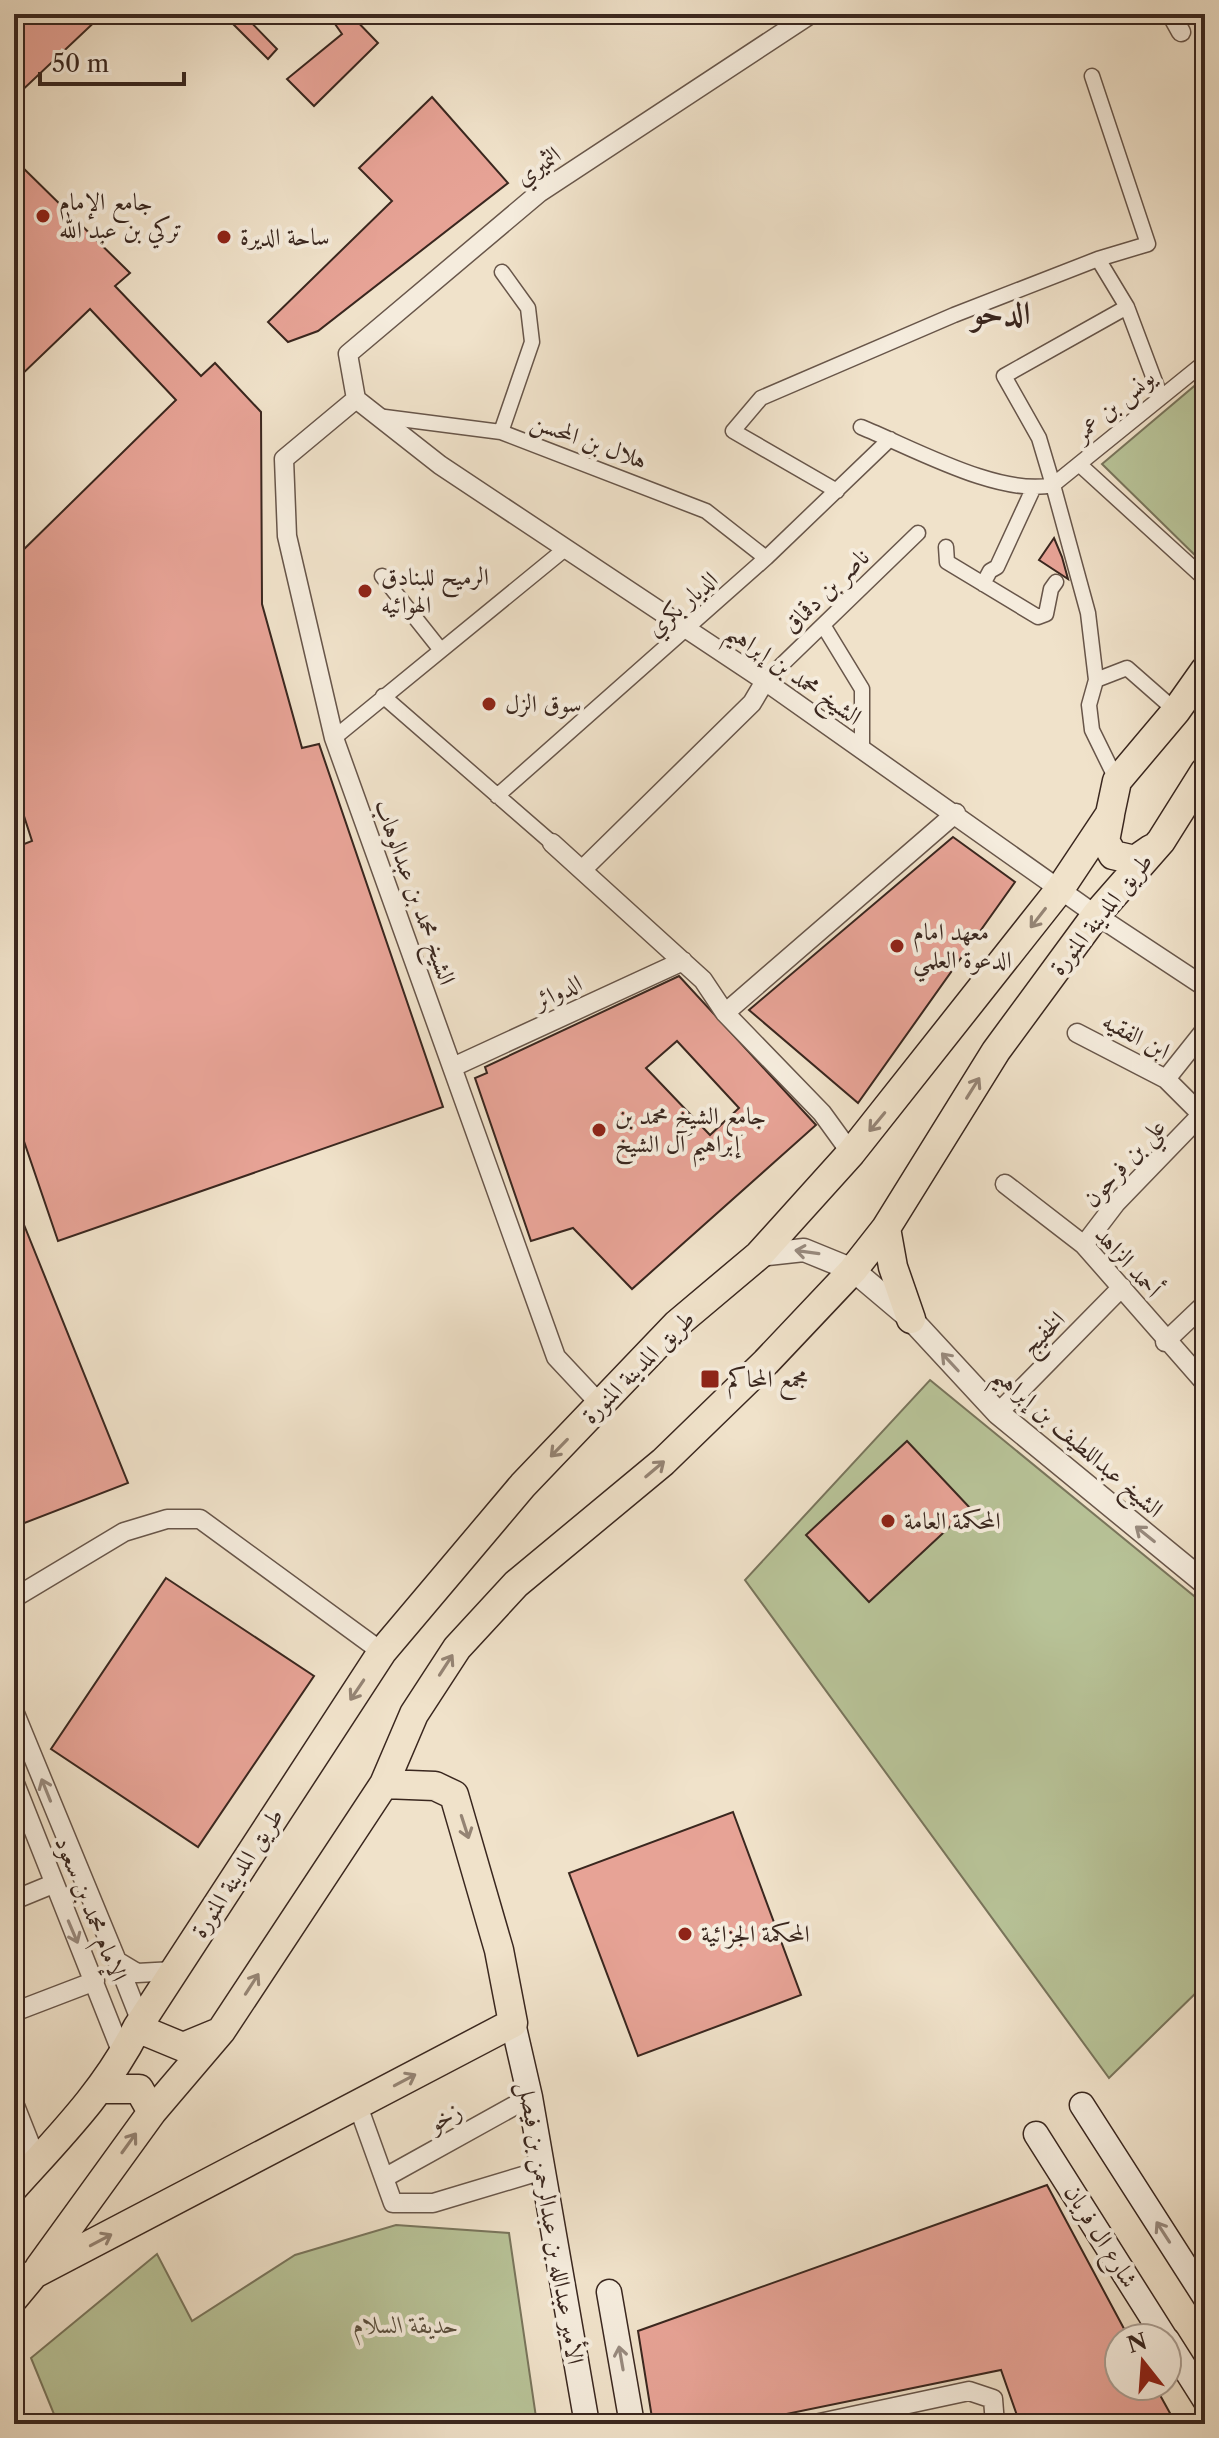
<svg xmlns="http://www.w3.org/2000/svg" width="1219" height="2438" font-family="'Libre Caslon Text',Amiri,serif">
  <rect width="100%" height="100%" fill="#f0e2ca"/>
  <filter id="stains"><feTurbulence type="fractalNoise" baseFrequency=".0025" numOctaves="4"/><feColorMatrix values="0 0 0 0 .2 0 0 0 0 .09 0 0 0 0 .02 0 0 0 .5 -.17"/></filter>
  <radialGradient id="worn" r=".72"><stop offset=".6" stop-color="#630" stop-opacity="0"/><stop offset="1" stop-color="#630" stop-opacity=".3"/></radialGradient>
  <!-- green -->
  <path fill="#b8c398" stroke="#79755c" stroke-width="2" d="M1205,377V565L1102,464Z
    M930,1380L1205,1605V1984L1109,2078L745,1580Z
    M396,2225L509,2233L537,2424H58L31,2358L157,2254L192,2321L295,2255Z"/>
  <!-- building -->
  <path fill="#e7a396" stroke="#3a271f" stroke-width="2" fill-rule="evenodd" d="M14,14H103L14,98Z
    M223,14H243L277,49L268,59Z
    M328,14H350L378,43L314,106L287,79L342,34Z
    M432,97L508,183L318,331L288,342L268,322L392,201L359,168Z
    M14,159L130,273L115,286L201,376L215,363L261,412L262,604L302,748L319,744L443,1107L58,1241L14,1112V848L32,841L14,785V559L176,400L90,309L14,382Z
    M1054,538L1062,557L1068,579L1039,560Z
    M953,837L1015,882L858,1103L749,1010Z
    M679,976L816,1125L632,1289L573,1228L531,1241L475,1078L487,1073L485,1067ZM677,1041L739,1108L710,1135L646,1068Z
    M14,1200L128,1483L14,1527Z
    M907,1441L970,1508L869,1602L806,1535Z
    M166,1578L314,1676L198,1847L51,1749Z
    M733,1812L801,1995L638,2056L569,1873Z
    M1047,2185L1129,2338H1119V2386H1155L1176,2424H1020L1001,2370L738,2424H653L638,2331Z"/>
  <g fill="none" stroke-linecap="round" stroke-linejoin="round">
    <!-- pedestrian casing -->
    <g stroke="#68564a" stroke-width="17">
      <path id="pedestrian" d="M1098,259L1127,307L1160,395
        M377,416L501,432L706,511L766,558
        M861,427C913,448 1000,497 1053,485L1205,362
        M501,432L532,342L528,308L502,272
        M1079,464L1205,579
        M837,491L733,431L761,398L954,315L1098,259L1148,244L1092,76
        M946,547L947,562L1038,617L1046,614L1051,589L1056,582
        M382,576L440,649
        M983,584L990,571L997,567L1033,489
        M823,625L862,689V751
        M1096,680L1127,668L1176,711
        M765,681L918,533
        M383,696L552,843
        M334,738L565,549
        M1117,781L1092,730L1089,705L1096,680L1088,613L1053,485L1039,438L1004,376L1127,307
        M497,796L766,558L890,439"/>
    </g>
    <!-- minor casing -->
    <g stroke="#68564a" stroke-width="21">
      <path id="minor" d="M1171,14L1181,32
        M356,399L284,459L287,536L334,738L556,1357L600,1404
        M356,399L440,465L765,681L1096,915L1205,987
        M356,399L348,354L539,193L811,14
        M552,843L703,980L725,1013L822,1113L851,1153
        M582,870L752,703L765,681
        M725,1013L956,813
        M1077,1033L1166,1079L1205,1118
        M453,1067L683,961
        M1166,1079L1205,1030
        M1005,1184L1084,1245L1205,1383
        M1084,1245L1116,1203L1202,1114
        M1165,1342L1205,1304
        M998,1413L1122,1287
        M14,1598L124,1532L167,1519H200L382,1652
        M14,1711L117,1961L137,1973L174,1971
        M14,1781L123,2056
        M14,1900L53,1884
        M117,1961L141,2022
        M14,2012L95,1981
        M14,2103L37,2161
        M362,2117L393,2203H433L543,2170
        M384,2178L530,2097
        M815,2424L969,2391L993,2399L995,2424"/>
    </g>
    <!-- tertiary casing -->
    <g stroke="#68564a" stroke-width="25">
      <path id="tertiary" d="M759,1255L804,1250L853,1270L911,1319L998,1413L1205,1583"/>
    </g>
    <!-- secondary casing -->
    <g stroke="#3a271f" stroke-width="27">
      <path id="secondary" d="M513,2023L530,2097L587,2424
        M1082,2105L1205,2297
        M1036,2134L1165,2338
        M609,2292L632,2424
        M1167,2340L1205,2400"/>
    </g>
    <!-- primary casing -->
    <g stroke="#3a271f" stroke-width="31">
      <path id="primary" d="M1110,815L1105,841L1113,855L1135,860L1151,849
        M886,1228L893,1267L911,1319
        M137,2028L183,2047L217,2033
        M152,2112L221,2031L384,1784L414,1714L457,1648L516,1584L663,1462L766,1362L853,1270L886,1228L996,1051L1096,915L1161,841L1205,771
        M14,2187C60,2136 106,2090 137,2028L382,1652L523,1485L677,1324L759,1255L851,1153L1060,889L1110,814L1117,781L1176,711L1205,670
        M39,2268L152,2112L139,2089H100
        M14,2298L34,2274L513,2023L499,1950L454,1795L435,1786L384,1784"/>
    </g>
    <!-- pedestrian -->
    <use href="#pedestrian" stroke="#f5ecdd" stroke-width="14"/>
    <!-- minor -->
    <use href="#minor" stroke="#f5ecdd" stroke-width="18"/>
    <!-- tertiary -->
    <use href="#tertiary" stroke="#f5ecdd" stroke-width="22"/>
    <!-- secondary -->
    <use href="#secondary" stroke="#f5ecdd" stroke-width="24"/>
    <!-- primary -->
    <use href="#primary" stroke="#f0e2ca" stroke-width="28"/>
  </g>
  <!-- one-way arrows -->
  <defs><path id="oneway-shaft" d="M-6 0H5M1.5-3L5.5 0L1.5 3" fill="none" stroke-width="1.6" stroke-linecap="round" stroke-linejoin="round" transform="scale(2)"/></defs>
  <g stroke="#958474">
    <use href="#oneway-shaft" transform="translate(1038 918) rotate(128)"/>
    <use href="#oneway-shaft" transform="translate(973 1088) rotate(-58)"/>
    <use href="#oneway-shaft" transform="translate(877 1122) rotate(130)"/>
    <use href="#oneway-shaft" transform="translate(559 1448) rotate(134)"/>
    <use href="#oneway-shaft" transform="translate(655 1469) rotate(-40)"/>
    <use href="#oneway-shaft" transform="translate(446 1665) rotate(-57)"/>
    <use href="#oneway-shaft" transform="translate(357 1690) rotate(124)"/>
    <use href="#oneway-shaft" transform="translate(465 1827) rotate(72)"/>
    <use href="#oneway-shaft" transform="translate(252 1984) rotate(-57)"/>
    <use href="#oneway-shaft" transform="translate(405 2080) rotate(-28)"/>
    <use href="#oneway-shaft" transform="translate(129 2143) rotate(-54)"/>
    <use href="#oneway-shaft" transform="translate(101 2240) rotate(-28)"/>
  </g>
  <g stroke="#988a7e">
    <use href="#oneway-shaft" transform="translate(807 1252) rotate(-172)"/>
    <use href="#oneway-shaft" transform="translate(950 1362) rotate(-133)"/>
    <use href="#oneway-shaft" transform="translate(1145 1534) rotate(-141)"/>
    <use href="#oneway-shaft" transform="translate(46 1790) rotate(-112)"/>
    <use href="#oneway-shaft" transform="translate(73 1932) rotate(67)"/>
    <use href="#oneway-shaft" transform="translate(1163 2232) rotate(-123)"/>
    <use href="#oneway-shaft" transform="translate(621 2358) rotate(-100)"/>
  </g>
  <!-- markers -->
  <g fill="#8f2418" stroke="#f5ecdd" stroke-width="3">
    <circle cx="43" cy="216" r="8"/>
    <circle cx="224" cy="237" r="8"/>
    <circle cx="365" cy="591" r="8"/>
    <circle cx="489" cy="704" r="8"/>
    <circle cx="897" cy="946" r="8"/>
    <circle cx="599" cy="1130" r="8"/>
    <rect x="700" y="1369" width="20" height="20" rx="4"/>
    <circle cx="888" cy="1521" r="8"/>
    <circle cx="685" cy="1934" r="8"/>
  </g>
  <g text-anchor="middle" stroke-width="8" stroke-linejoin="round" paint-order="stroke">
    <!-- street labels -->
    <g font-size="24" fill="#3a271f" stroke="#f5ecdd">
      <text transform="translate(538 166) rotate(-35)" y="8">الثميري</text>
      <text transform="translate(1114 405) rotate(-40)" y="8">يونس بن عمر</text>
      <text transform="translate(589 441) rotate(20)" y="8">هلال بن المحسن</text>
      <text transform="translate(826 591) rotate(-44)" y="8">ناصر بن دقماق</text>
      <text transform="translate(682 604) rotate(-41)" y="8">الديار بكري</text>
      <text transform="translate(794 674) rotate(35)" y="8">الشيخ محمد بن إبراهيم</text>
      <text transform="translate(415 892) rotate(70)" y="8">الشيخ محمد بن عبدالوهاب</text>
      <text transform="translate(1101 914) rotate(-51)" y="8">طريق المدينة المنورة</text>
      <text transform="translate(558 992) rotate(-25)" y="8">الدوائر</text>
      <text transform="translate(1136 1036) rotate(28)" y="8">ابن الفقيه</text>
      <text transform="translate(1124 1163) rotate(-48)" y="8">علي بن فرحون</text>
      <text transform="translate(1128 1262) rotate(48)" y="8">أحمد الزاهد</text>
      <text transform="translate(1043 1333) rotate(-45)" y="8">الخفيج</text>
      <text transform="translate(638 1367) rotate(-45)" y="8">طريق المدينة المنورة</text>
      <text transform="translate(1078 1442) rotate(41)" y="8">الشيخ عبداللطيف بن إبراهيم</text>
      <text transform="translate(237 1873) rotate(-57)" y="8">طريق المدينة المنورة</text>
      <text transform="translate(91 1909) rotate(68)" y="8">الإمام محمد بن سعود</text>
      <text transform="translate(445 2117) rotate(-29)" y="8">زخو</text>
      <text transform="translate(551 2223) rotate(80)" y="8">الأمير عبدالله بن عبدالرحمن بن فيصل</text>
      <text transform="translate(1101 2236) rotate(58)" y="8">شارع ال فريان</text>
    </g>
    <!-- poi labels -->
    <g font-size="24" fill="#3a271f" stroke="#f5ecdd" text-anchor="start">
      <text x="59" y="210">جامع الإمام<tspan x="59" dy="28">تركي بن عبد الله</tspan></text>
      <text x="240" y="245">ساحة الديرة</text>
      <text x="381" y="585">الرميح للبنادق<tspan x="381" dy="28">الهوائيه</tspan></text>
      <text x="505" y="712">سوق الزل</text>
      <text x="913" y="940">معهد امام<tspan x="913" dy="28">الدعوة العلمي</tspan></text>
      <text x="615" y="1124">جامع الشيخ محمد بن<tspan x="615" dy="28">إبراهيم آل الشيخ</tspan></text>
      <text x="728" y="1387">مجمع المحاكم</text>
      <text x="904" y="1529">المحكمة العامة</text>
      <text x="701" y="1942">المحكمة الجزائية</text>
    </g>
    <!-- park labels -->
    <g font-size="24" font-style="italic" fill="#5a4e3d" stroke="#f5ecdd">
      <text x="406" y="2333">حديقة السلام</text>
    </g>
    <!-- district labels -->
    <g font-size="32" font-weight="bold" fill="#3a271f" stroke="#f5ecdd">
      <text x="1001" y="324">الدحو</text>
    </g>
  </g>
  <!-- margin -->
  <rect width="1219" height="2438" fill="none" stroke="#f0e2ca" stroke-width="48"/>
  <rect x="16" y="16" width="1187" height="2406" fill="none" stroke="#3a271f" stroke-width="4"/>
  <rect x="24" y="24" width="1171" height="2390" fill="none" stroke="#3a271f" stroke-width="2"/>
  <!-- north arrow -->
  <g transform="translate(1143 2362) rotate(343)"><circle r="38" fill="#f5ecdd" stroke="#aa9d91" stroke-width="2"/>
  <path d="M0-6L14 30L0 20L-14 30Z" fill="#8f2418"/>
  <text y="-12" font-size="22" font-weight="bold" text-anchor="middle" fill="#3a271f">N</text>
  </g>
  <!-- scale -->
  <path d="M40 72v12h144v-12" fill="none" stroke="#3a271f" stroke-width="4"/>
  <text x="52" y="72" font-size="24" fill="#3a271f" stroke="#f5ecdd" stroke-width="6" paint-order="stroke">50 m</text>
  <rect width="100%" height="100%" filter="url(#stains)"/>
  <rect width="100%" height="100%" fill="url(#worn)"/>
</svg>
